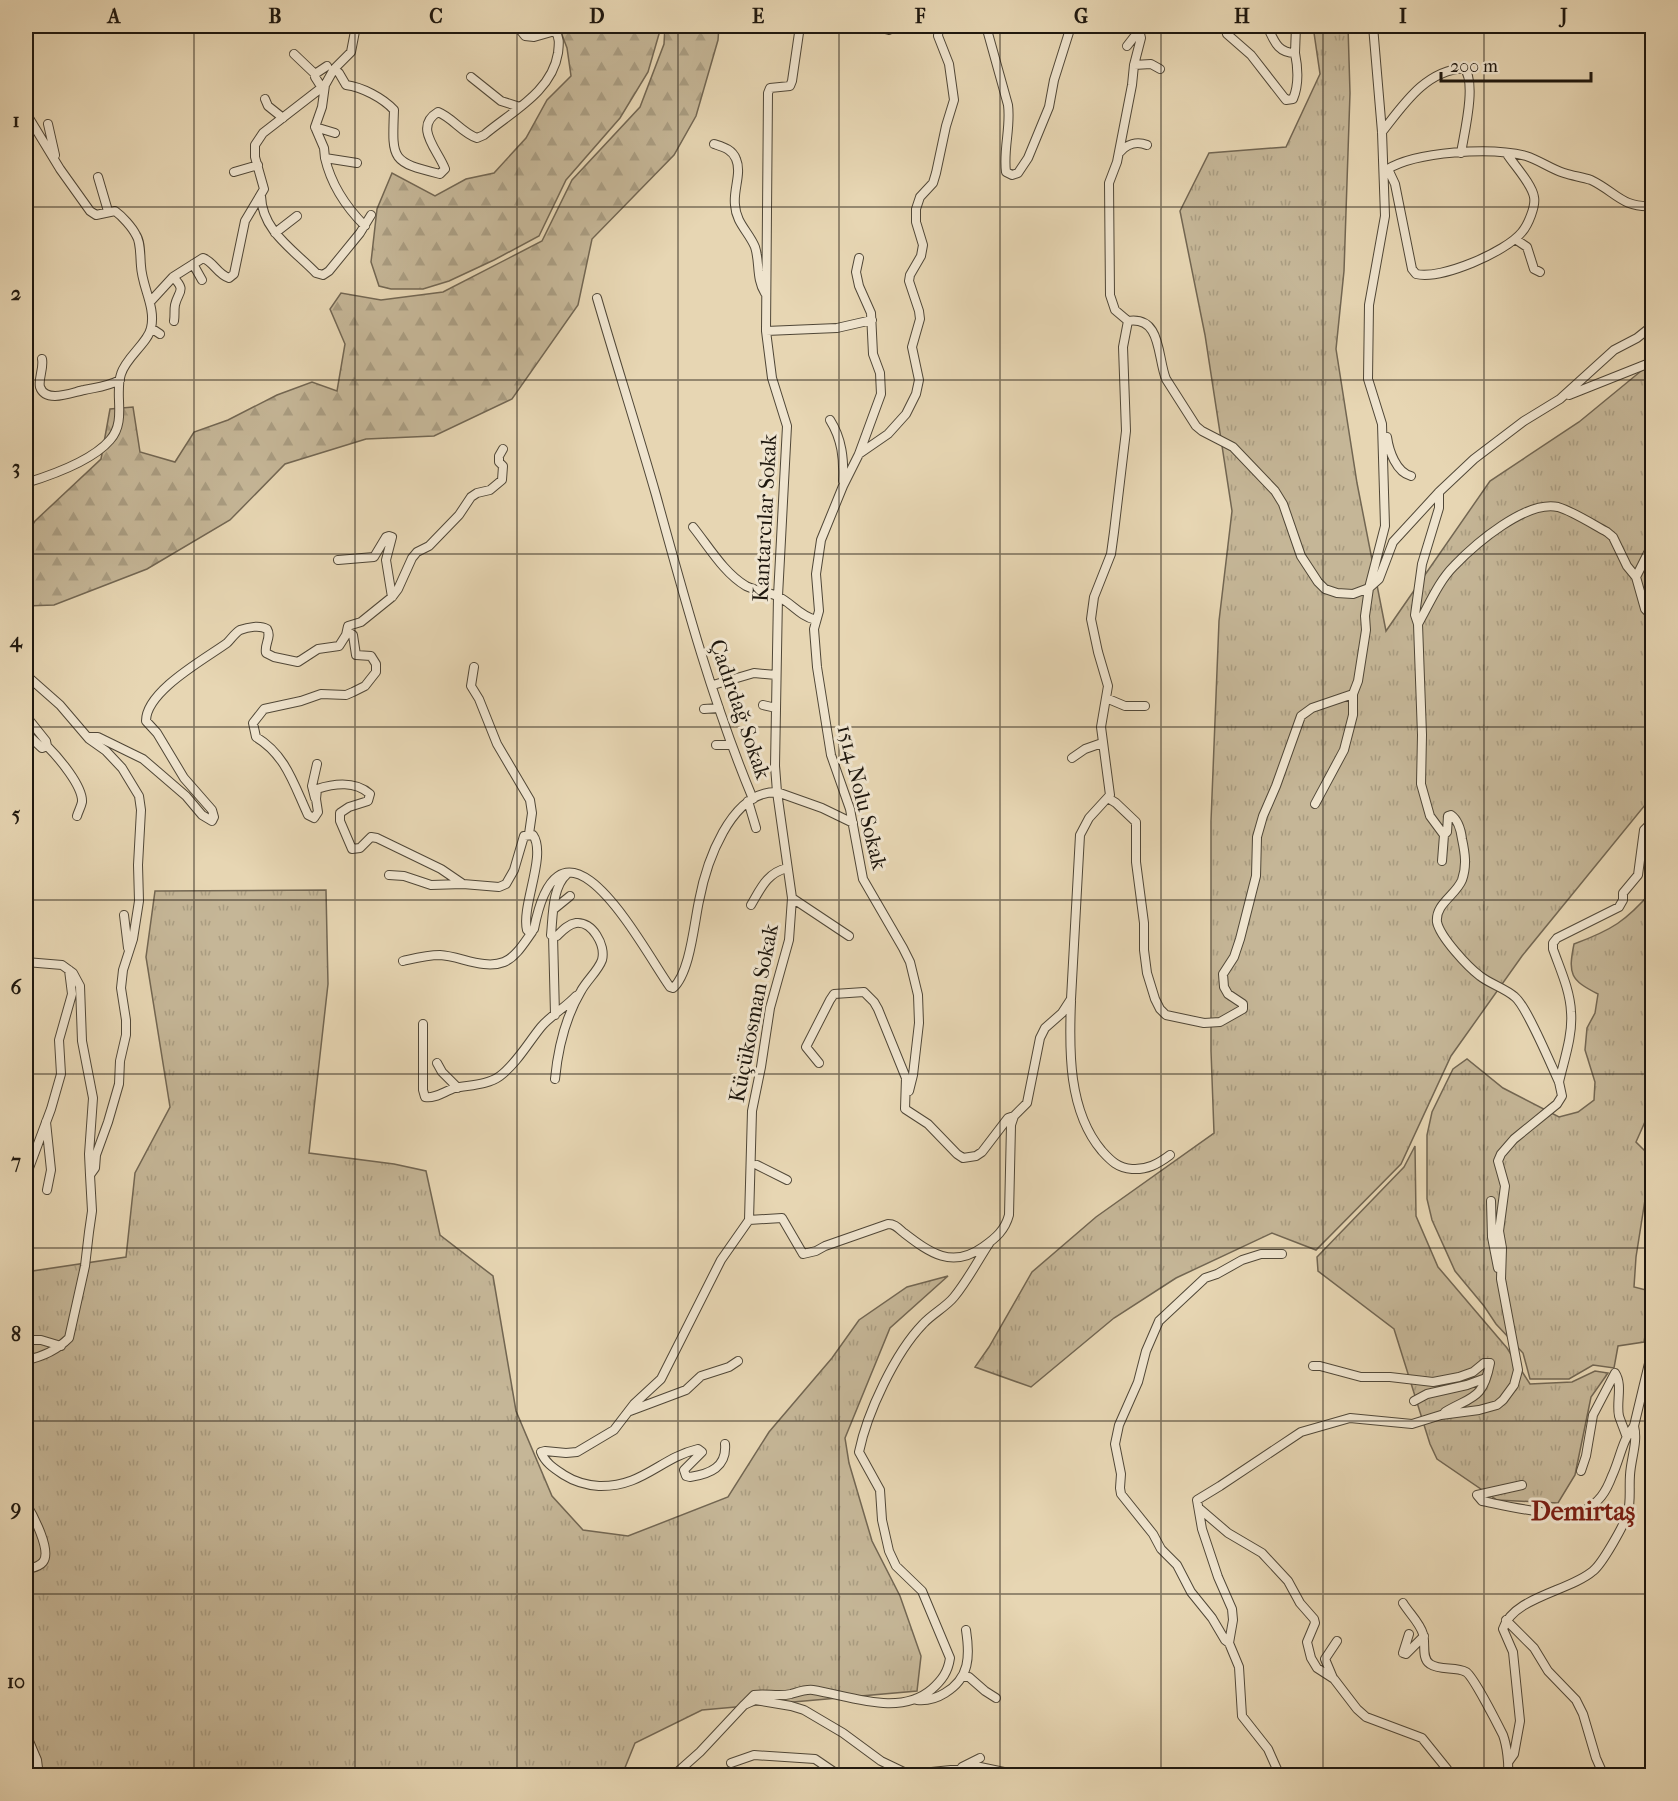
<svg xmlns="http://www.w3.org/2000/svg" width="1678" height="1801" font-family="'IM FELL French Canon',serif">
  <defs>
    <pattern id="grass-tufts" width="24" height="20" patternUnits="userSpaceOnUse" patternTransform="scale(1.5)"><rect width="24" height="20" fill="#c5b697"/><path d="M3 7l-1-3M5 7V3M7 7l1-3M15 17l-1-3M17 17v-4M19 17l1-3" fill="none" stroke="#a99c81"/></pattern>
    <pattern id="forest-firs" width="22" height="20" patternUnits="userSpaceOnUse" patternTransform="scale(1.5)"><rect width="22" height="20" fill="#c5b697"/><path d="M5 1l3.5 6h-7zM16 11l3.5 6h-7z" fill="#a99c81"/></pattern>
  </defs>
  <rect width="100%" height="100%" fill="#e7d6b3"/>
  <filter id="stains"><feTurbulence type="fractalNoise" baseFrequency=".00333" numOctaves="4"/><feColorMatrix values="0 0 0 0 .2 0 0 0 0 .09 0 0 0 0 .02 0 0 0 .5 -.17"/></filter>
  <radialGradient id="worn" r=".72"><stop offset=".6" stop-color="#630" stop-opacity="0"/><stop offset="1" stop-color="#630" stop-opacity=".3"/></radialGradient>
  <!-- grass -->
  <path fill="url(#grass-tufts)" stroke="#726652" stroke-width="1.5" d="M1313,26H1348L1350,93L1344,271L1336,349L1357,483L1386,631L1490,481L1579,422L1652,362V806L1645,805L1522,956L1451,1056L1401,1164L1316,1250L1272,1233L1176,1278L1114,1318L1031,1387L975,1367L989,1347L1032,1272L1096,1217L1214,1133L1211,1051V821L1219,621L1232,511L1205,335L1180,211L1209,153L1286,147L1320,74Z
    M326,890L328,984L309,1153L394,1164L426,1171L440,1235L493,1276L516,1411L552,1496L583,1530L628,1536L728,1497L769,1432L832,1358L859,1320L907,1287L948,1276L890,1328L845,1438L849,1463L872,1541L900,1596L921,1656L917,1691L702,1710L635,1743L622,1775H26V1272L126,1257L135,1173L170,1107L146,957L155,891Z
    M1652,891V1106L1636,1142L1652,1158V1201L1645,1200L1636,1257L1634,1287L1650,1291L1649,1313L1644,1342L1618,1346L1614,1368L1593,1365L1569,1379H1530L1523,1353L1496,1324L1484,1306L1455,1271L1432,1220L1427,1199V1135L1432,1112L1453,1069L1467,1059L1503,1088L1559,1117L1578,1112L1594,1100L1595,1082L1585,1050L1587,1028L1595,1013L1598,994C1570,980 1568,974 1574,944C1612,930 1626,921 1652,891Z
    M1415,1146L1416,1216L1438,1267L1507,1348L1530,1384L1572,1382L1595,1371L1608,1373L1591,1397L1575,1475L1558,1503L1497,1500L1437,1459L1430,1444L1394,1329L1318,1271L1317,1257L1404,1167Z"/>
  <!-- forest -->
  <path fill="url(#forest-firs)" stroke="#726652" stroke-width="1.5" d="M554,26H656L659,34L648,72L620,118L566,180L539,236L494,260L449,281L423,289H391L379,286L371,262L377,209L392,173L435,196L466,179L494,173L526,138L547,100L571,76L567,48L559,27Z
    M665,26H719L718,40L696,116L674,155L592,239L578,305L512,399L434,436L366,439L285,464L230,520L147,569L54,605L26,606V535L35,521L101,459L110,409L133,407L140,452L175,462L194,432L228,420L277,395L312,382L337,391L345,344L330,309L341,293L381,300L443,292L542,241L572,180L640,107L664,44Z"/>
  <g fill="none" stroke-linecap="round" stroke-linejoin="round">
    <!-- minor casing -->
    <g stroke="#504737" stroke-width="10">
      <path id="minor" d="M874,26L889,30
        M986,26L1008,105C1011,128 1003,149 1006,172L1012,175L1018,173L1028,158L1049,107L1054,80L1071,26
        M1225,26L1227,34L1251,55L1286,100L1293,99C1299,85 1298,68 1295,53
        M1267,26C1274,40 1277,53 1295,53L1296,26
        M1127,46L1134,37L1140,34L1141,38L1134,65L1132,85L1117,162L1109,183L1110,295L1115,310L1128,321
        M294,54L315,74
        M1134,65L1151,64L1160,69
        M334,69L339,73L346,85C362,87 383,98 394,110C392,160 391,162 440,174L445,169C438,150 413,127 438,112C453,118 462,133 477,138L484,135C511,112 552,92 558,53C559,44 560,38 555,31L534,37L525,36L517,26
        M471,77L501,101L520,107
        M325,85L322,107L315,127L324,148L325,158L357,163
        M322,88L315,77V74L327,66
        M265,99L268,106L283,118
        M26,113L60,169L90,211L96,215L115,211C122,216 132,227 136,235C141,242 140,257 141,266C142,287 156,307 151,328C148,343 126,357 121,374C114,395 127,421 110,440C92,461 52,475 26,483
        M48,124L55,155
        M315,127L335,133
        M1382,132C1404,104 1425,71 1464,68C1477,82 1464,134 1461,153
        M714,144C723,147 732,149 736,159C742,173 733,190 735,205C736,223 749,232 755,247C760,262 756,279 765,293
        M1120,152C1127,144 1137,141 1147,145
        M325,158C331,184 346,207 365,226
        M1388,169L1395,184L1412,269L1416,274C1441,280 1506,252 1522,232C1528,225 1536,206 1534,197C1532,184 1514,165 1507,154
        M1386,170C1416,151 1492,147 1526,156C1539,160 1551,169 1564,173C1573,176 1582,177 1591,180C1616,192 1622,208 1652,206
        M234,172L258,165
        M98,177L108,211
        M261,196C262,231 294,250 316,273L323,275L329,271L360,233L371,215
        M275,233L297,216
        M1515,239L1527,247L1534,269L1540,272
        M859,258L856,272L859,286L871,313L873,354L880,373L881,394L859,454L843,486L821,540L816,574L819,611L814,629L817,667L831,755L850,809L863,879L903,948L910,962L918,995L919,1023L913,1075L909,1091
        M193,264L202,280
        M173,277C187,291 178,291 175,305C174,310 175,316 174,321
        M597,298C616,363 637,429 656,495C684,597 712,701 753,799
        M150,302L173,277L203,258C214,262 217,274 229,278L234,274L245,221L264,189L255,157V145L263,133L325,85L334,69L351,52L356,26
        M1128,321C1162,316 1157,357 1166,379L1196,426L1202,431L1233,447L1275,491L1283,504L1301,556L1318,582L1325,589L1337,593L1353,594L1369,588L1379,579L1393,542L1439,492L1474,459L1524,421L1560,399L1614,350L1637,338L1652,326
        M151,328L160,334
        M766,331L837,328L872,320
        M42,359C44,368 38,379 40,387C46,404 73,392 84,390C98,387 106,387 120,380
        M1569,395L1652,362
        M830,420C842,439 844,459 843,481
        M1387,437C1389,451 1396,472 1411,476
        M859,454L888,434L906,414L916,394L919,380L912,347L920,319L919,311L909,281L910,275L921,256L923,245L916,222V209L920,197L933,183L936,173L946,126L954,100L949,64L938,36L939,26
        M1439,492V508L1422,564L1415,615L1418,624L1422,735L1421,784L1430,816L1444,835L1442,861
        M693,527C709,547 724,573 746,586C756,591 767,592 777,596C791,602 799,616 816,620
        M338,560L374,557L386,537L389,536L392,537L386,560L392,597
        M1636,577L1649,551L1652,548
        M1418,624C1429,605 1438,582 1454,566C1475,544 1526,500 1558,507C1572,511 1594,525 1607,532L1613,537L1627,566L1636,577L1645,609L1652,616
        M346,635L348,626L361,622L392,597L398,589L412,558L417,552L429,546L459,515L471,497L477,493L490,490L502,480L503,466L499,462V456L503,449
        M474,667L471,686L479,699L497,744L530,800L532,813L529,834
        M26,675L60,705L89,739L106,751L122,768L139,796L141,810L138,865L139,901L133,939L123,970L121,988L126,1020V1035L120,1061L119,1084L108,1122L96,1155L95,1168L90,1175L92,1211L89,1232L85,1266L69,1338C57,1350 42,1357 26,1360
        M713,685L754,673L776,675
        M1106,698L1125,706H1145
        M763,705L776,708
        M704,709L719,708
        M26,716L46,741L47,746L42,748L26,733
        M89,737H98L143,759L186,796L202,815L212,821L214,817L212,810L184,778L157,733L146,721C146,691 205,659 227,643C231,639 235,633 240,630C248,627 260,625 267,629C272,637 264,644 266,653L274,657L298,662L318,649L339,646L346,635L350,633L353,635L356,655L371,656L376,664V672L365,686L353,692L346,695L321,694L301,701L264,709L253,723L256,737C286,755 294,785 308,815L314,818L318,812L316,799L317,789C336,783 355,781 370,794L368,801L349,807L340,813V821L352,849L360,848L371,837L377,838L441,869L463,884L499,887L506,884L514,870L524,836L533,835C547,855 521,906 527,930L529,932L534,929C561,791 640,944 670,987L673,988C690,973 694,924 699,901C706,864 730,791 777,792L775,766L778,596L787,426L772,378L766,331L768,93L770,88L790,86L792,81L800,26
        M716,745H731
        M47,746C58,757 83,786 82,802C81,807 78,812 77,816
        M1072,758L1085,749L1102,743
        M315,798L312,786L317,764
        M1108,798L1116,803L1136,822V862L1144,923V950L1147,973L1155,999L1160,1009L1166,1015L1204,1023L1220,1022L1243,1009V1004L1228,994L1224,987L1223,974L1234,957L1240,939L1256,876L1257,837L1263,816L1276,786L1301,716L1312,708L1353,694
        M748,801L756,828
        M1315,804L1344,750L1353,715V694L1358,681L1366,630L1365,616L1369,588L1385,526L1382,424L1368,379L1369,305L1385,216L1382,132L1373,26
        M389,875L404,876L431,885L463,884
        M792,898L849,936
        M751,905C761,888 767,873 787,868
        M554,909L570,896
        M124,915L128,948
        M553,935L555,1015
        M403,961C416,958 427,955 440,955C460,956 484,970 504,962C516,957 524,943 532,932
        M26,962L62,965L73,973L80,986L82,1041L93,1098L89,1154L90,1175
        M1071,1001C1069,1050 1068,1111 1102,1151C1111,1161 1118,1168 1132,1169C1147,1170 1158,1164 1170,1155
        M423,1024V1090L425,1097C435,1099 445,1091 455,1088C470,1085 488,1085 500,1076C517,1063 528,1043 541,1027C550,1016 566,1007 576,996
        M437,1063L442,1072L458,1088
        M819,1063L806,1047L830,1000L834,994L864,992L874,1002L878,1009L906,1078L905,1109L928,1124L957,1154L963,1158L976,1156L982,1152L1008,1118L1014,1116L1027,1103L1040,1038L1045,1028L1062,1013L1071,999L1080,835L1089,818L1110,795L1101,727L1108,686L1098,652L1091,619L1094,597L1111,554L1114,532L1126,431L1123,347L1128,321
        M555,1079C558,1048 565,1018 581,991C587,980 598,971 602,960C606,945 592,921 576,923C568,924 562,931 557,936L551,935C553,916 552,887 567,874
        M1559,1082C1564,1060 1573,1035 1571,1012C1570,990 1560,969 1553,949V943L1557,938L1619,907L1623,900V893L1638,875L1644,830L1652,822
        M46,1122L51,1170L47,1190
        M757,1165L787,1180
        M26,1176L51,1109L61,1074L59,1040L72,994L69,970
        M1491,1201L1492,1237L1498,1268
        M749,1220L782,1218L803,1254L816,1251L825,1246L888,1224C895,1224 898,1228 904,1233C930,1253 952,1269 983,1247C996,1238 1005,1230 1009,1215L1011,1125L1014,1116
        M26,1340H41L61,1346
        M1313,1366H1320L1361,1377H1390L1433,1382L1459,1377L1473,1372L1484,1363H1490C1483,1400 1472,1396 1445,1412
        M1414,1401L1427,1394L1467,1385L1486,1378
        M630,1411L686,1390L701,1376L729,1367L738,1361
        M725,1444C727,1467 710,1474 690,1477L686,1476L684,1470L702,1452L698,1449C660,1458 643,1487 599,1486C586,1485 575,1482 564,1475C555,1469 545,1463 541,1452L545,1451L566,1453L577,1452L614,1430L634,1404L661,1379L721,1260L749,1220L752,1111L761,1067L770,1008L789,940L792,898L777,792L822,808L853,823
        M1581,1471L1586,1456L1593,1415L1615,1373C1623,1385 1616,1402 1619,1416C1621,1422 1624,1429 1626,1435
        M1522,1485L1477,1495L1482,1501C1503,1505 1565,1520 1583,1511C1599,1503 1606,1492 1612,1476C1620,1459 1622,1440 1634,1426L1652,1351
        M26,1504C33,1515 52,1551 43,1562C39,1567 31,1568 26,1570
        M1200,1509L1228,1533L1262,1553L1288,1581L1300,1603L1314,1619L1315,1623L1307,1642L1311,1658L1317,1668L1334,1679L1357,1709L1366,1717L1422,1738L1447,1769L1449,1776
        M1403,1603C1409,1613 1420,1623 1423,1634C1426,1643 1421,1658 1430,1664C1440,1671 1456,1666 1466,1672C1473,1676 1498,1725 1503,1735C1507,1746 1509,1764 1508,1776
        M1506,1620L1534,1648L1548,1671L1576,1700L1583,1714L1596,1758L1604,1776
        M1652,1622L1651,1632L1652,1640
        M1409,1634L1403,1653L1406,1654L1424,1636
        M1229,1643L1225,1640L1212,1618L1191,1592L1177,1565L1161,1549L1153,1534L1121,1494L1120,1488L1121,1474L1115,1444L1119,1425L1138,1382L1146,1351L1159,1321L1205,1278L1217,1274L1242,1260L1261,1254H1282
        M963,1677H969L985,1691L996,1698
        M1333,1678L1325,1659L1337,1641
        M917,1700C927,1701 937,1698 945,1693C970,1678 970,1656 966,1630
        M744,1705L754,1695C766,1693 778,1697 791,1694C798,1692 806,1689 813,1690C850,1696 900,1717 932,1689C942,1680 948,1672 950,1658L922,1591L896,1566L889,1551L882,1520L880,1490L859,1452C867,1413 895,1353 923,1324C932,1314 946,1307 954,1297C968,1280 978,1260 990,1242
        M26,1734L37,1760L39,1776
        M1509,1761L1514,1754L1520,1721L1513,1652L1503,1629C1513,1597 1570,1591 1593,1571C1602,1564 1625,1524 1628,1512C1631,1500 1629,1488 1630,1475C1631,1458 1638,1442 1634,1426
        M731,1763L754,1755L815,1759L840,1776
        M962,1767L980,1758
        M1185,1772L1191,1773L1193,1776
        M673,1776L700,1752L744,1705L755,1700L791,1706L804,1710L843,1733L881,1761L904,1772L922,1773L980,1767L1024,1776
        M1280,1776L1268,1749L1242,1716L1239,1667L1229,1643L1233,1620L1232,1609L1218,1577L1202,1529L1197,1500L1220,1486L1301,1432L1350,1418L1412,1424L1441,1415L1479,1410L1497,1405L1503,1400L1514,1385L1518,1370L1501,1279L1502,1248L1499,1231L1505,1186L1498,1161L1501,1154L1514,1139L1557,1104L1562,1096L1559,1082C1551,1065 1527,1007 1515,997C1505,988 1490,984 1480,976C1468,967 1440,937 1437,922C1435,904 1456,895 1462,880C1467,866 1465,853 1462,839C1461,831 1458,820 1451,815L1448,816L1447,832L1444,835"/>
    </g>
    <!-- minor -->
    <use href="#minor" stroke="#efe4ce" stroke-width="8"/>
  </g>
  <!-- grid -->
  <path fill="none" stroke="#1e170e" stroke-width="1.5" stroke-opacity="0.55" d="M194,26V1776M355,26V1776M517,26V1776M678,26V1776M839,26V1776M1000,26V1776M1161,26V1776M1323,26V1776M1484,26V1776M26,207H1652M26,380H1652M26,554H1652M26,727H1652M26,900H1652M26,1074H1652M26,1248H1652M26,1421H1652M26,1594H1652"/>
  <g text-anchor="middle" stroke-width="6" stroke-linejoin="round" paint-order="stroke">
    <!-- street labels -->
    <g font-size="22" fill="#1e170e" stroke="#efe4ce">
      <text transform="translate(764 518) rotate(-87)" y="8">Kantarcılar Sokak</text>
      <text transform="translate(741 709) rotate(71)" y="8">Çadırdağ Sokak</text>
      <text transform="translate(863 797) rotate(76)" y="8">1514 Nolu Sokak</text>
      <text transform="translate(753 1013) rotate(-79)" y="8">Küçükosman Sokak</text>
    </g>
    <!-- quarter labels -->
    <g font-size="26" font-weight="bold" fill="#7a1f14" stroke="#efe4ce">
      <text x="1583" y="1520">Demirtaş</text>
    </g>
  </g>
  <!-- margin -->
  <rect width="1678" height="1801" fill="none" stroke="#e7d6b3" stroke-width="66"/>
  <!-- scale -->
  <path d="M1441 72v9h150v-9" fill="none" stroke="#1e170e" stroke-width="3"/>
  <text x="1450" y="72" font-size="18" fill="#1e170e" stroke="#efe4ce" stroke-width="4.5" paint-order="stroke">200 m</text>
  <rect x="33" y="33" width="1612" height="1735" fill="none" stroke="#1e170e" stroke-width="2"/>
  <g font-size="20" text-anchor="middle" font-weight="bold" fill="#1e170e">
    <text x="114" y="23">A</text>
    <text x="275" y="23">B</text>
    <text x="436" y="23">C</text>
    <text x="597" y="23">D</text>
    <text x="758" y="23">E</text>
    <text x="920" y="23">F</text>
    <text x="1081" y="23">G</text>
    <text x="1242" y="23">H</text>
    <text x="1403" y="23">I</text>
    <text x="1564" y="23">J</text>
    <text x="16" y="127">1</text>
    <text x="16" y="300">2</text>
    <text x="16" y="474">3</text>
    <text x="16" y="647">4</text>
    <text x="16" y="821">5</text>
    <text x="16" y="994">6</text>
    <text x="16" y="1168">7</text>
    <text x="16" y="1341">8</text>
    <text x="16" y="1515">9</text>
    <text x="16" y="1688">10</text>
  </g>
  <rect width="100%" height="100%" filter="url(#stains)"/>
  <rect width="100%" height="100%" fill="url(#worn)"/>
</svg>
